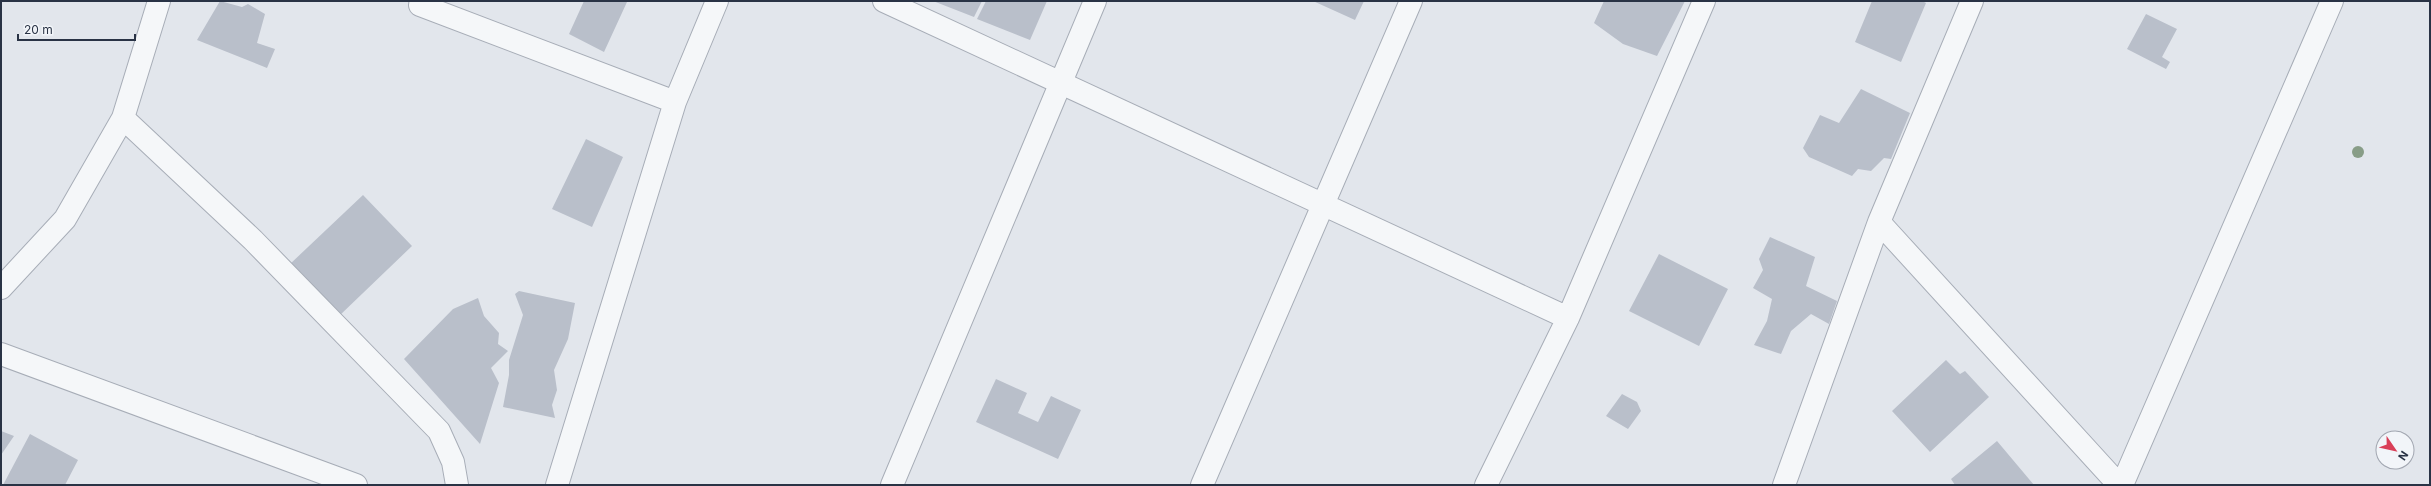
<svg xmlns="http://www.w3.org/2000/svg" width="2431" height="486" font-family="Inter,sans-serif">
  <rect width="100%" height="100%" fill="#e2e6ec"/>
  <!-- building -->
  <path fill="#b9bfca" d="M220,1L242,7L248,4L265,14L257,43L275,49L267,68L197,40Z
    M584,1L627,2L604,52L569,34Z
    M933,1H982L974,17Z
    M986,1H1047L1030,40L977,19Z
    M1313,1H1364L1355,20Z
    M1604,1H1685L1657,56L1623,44L1594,23Z
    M1872,1H1922L1926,3L1901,62L1855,42Z
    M2146,14L2177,29L2162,57L2170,62L2166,69L2127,49Z
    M1861,89L1910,113L1891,159L1884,158L1871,171L1858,169L1852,176L1809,157L1803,148L1820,115L1839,123Z
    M586,139L623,157L592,227L552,209Z
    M363,195L412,246L338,317L289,265Z
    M1770,237L1815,257L1806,286L1837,301L1829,324L1811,314L1791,331L1781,354L1754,345L1767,321L1772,299L1753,288L1763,270L1759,259Z
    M1659,254L1728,289L1699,346L1629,311Z
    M519,291L575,303L568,339L554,370L557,390L552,405L555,418L503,407L509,375V360L523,315L515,294Z
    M478,298L484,316L499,333L498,344L508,351L491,368L499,383L480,444L404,359L453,309Z
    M1946,360L1960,374L1965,371L1989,397L1930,452L1892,411Z
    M996,379L1027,393L1018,413L1038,422L1051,396L1081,410L1058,459L976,422Z
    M1622,394L1637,402L1641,411L1628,429L1606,416Z
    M1,431L14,436L1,455Z
    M30,434L78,460L65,485H3Z
    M1997,441L2034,485H1955L1951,479Z"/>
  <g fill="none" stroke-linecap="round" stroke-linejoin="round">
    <!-- minor casing -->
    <g stroke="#a7adb7" stroke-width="24">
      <path id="minor" d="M422,1L420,5L675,102
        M884,1L1568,318
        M1972,1L1879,222L2119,485
        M123,118L253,240L439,431L453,462L457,485
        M1,288L65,219L123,118L159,1
        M1,354L356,485
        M557,485L675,102L717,1
        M892,485L1095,1
        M1202,485L1411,1
        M1486,485L1568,318L1704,1
        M1784,485L1879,222
        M2122,485L2332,1"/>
    </g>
    <!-- minor -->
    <use href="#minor" stroke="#f5f7f9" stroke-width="22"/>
  </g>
  <!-- trees -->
  <circle fill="#889d87" cx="2358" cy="152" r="6"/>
  <!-- border -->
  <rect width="2431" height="486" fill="none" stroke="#293345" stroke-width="4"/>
  <!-- north arrow -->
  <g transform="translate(2395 450) rotate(124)"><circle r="19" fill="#f2f5f9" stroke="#a2a7b1"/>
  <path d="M0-3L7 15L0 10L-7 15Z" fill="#d93f58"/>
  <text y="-6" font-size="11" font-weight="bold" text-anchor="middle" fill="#293345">N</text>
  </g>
  <!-- scale -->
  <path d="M18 34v6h117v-6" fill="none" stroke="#293345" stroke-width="2"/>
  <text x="24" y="34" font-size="12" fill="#293345" stroke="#f2f5f9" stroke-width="3" paint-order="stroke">20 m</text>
</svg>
